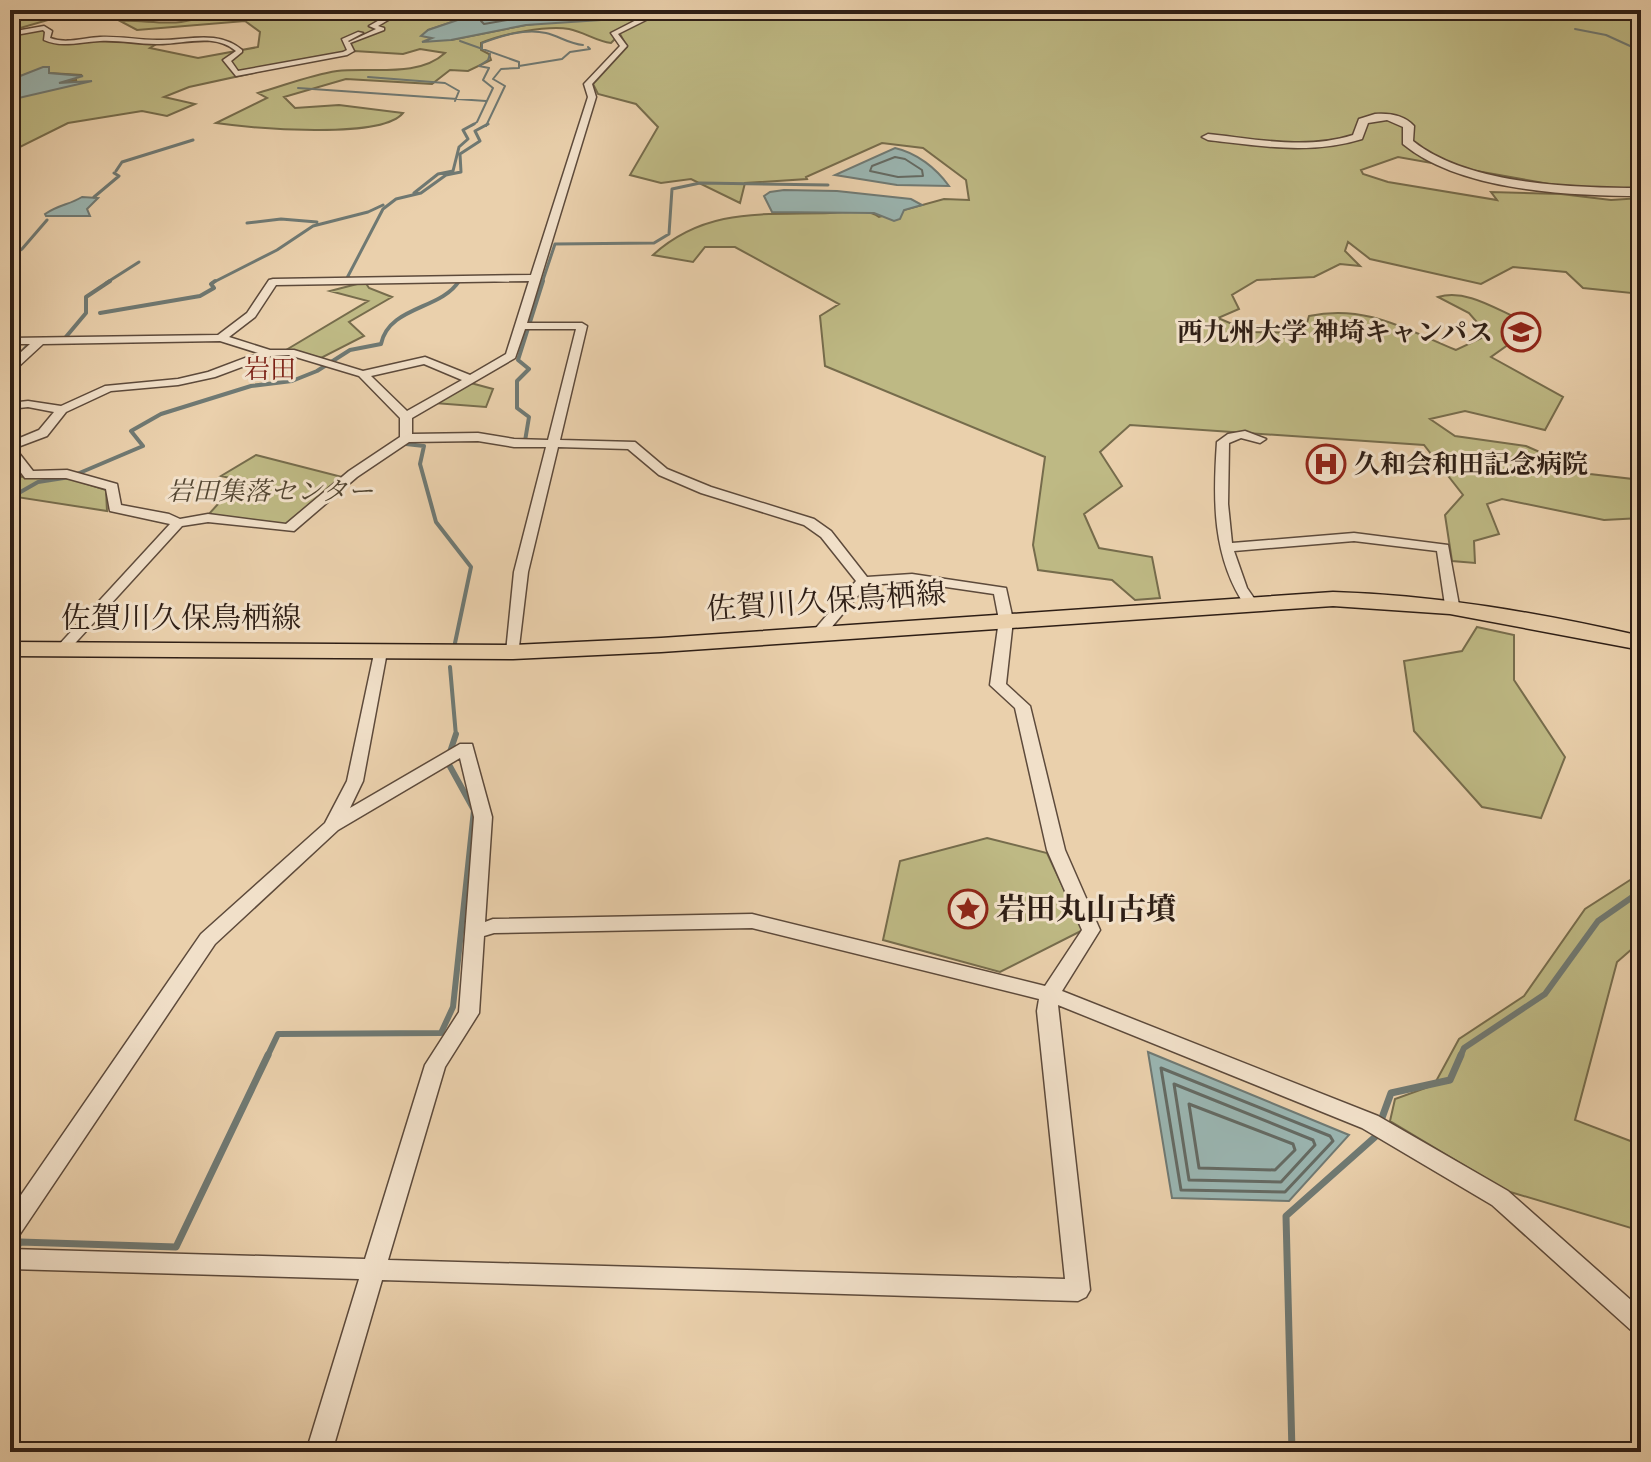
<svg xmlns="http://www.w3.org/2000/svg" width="1651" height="1462" font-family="'IM FELL DW Pica','Noto Serif JP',serif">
  <rect width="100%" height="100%" fill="#ead0ac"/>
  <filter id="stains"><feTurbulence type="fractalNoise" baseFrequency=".0025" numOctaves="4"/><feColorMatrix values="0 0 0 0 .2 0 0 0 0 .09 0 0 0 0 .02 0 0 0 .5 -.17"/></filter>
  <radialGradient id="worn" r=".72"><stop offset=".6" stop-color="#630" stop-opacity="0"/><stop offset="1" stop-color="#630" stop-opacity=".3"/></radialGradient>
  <!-- green -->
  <path fill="#beb984" stroke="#766c4c" stroke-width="2" d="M10,10H99L79,11L10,31Z
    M210,10H478L473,15L428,30L423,36L451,40L526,25L660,10H1581L1590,14L1641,18V190L1566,187L1398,157L1361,170L1363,174L1388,182L1497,200L1491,192L1561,194L1611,200L1641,198V207H1637L1641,210V294L1583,288L1566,272L1513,267L1481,284L1370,259L1348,242L1345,251L1360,266L1340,264L1314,277L1257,280L1232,295L1239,309L1218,318L1251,332L1304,333L1309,316C1365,304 1405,329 1456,350L1488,335L1469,313L1438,297C1466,289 1494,308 1519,319V337L1491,357L1563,397L1545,430L1465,411L1430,419L1455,436L1526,446L1590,474L1641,480V518L1604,520L1502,499L1487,504L1499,534L1474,541L1475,563L1452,561L1445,515L1463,495L1424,445L1130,425L1100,452L1122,486L1084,514L1099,548L1152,557L1160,598L1135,600L1112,580L1038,570L1033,545L1045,457L825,366L820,316L839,304L735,247H705L693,262L653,255C706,207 765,215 830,213C845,213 867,208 879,217L944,199L969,200L966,180L923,148L882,143L806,177L807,179L745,183L740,203L691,179L661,183L630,175L658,127L636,104L598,94L593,84L627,47L620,34L611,43C596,41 584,32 569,29C548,25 501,34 481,43V50L489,54L491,60L468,71L450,70L432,84L346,79L284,97L295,108L339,105L403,113C381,140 252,128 216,123L267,98L258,93C283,86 310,75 337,71C371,67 418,78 445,53L420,49L403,54L354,51L189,87L164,97L195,104L167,116L142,111L68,123L10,152V100L77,80L57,82L82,75L49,73L43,68L10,80V33L45,28L51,30L49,39C83,48 121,32 158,43L150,48L198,58L258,47L260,32L245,21L137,30L120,21C149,19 187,31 210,10Z
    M365,282L369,288L392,297L349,322L364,336L321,358L286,350L368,301L330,291Z
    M467,382L493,389L486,407L434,403Z
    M256,455L342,477L287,525L208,515L240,480L221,476Z
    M62,476L106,490L107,511L10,496V477Z
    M1477,627L1514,635V680L1565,757L1541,818L1482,807L1414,731L1404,661L1462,651Z
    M987,838L1047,853L1083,930L1000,972L883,940L900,861Z
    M1641,873V941L1617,962L1575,1120L1641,1145V1231L1507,1191L1390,1121L1395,1099L1434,1085L1459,1039L1524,996L1585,909Z"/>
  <!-- water -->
  <path fill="#9ab5b1" stroke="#6f7973" stroke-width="2" d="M478,10H660L647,11L631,18L526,25L451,40L422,42L432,38L421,36L428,30L473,15Z
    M43,67H49V73L83,76L59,83L92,81L10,100V80Z
    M895,148C917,153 936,168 949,186L897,185L835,175Z
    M784,190L837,191L911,199L922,205L904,210L900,219L894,221L874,213L772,212L764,196L770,192Z
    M82,197L98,198L87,209L90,216H46L45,214C60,204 69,205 82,197Z
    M1148,1052L1349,1135L1289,1201L1172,1198Z"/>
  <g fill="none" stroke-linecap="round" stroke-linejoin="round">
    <!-- shore-far1 -->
    <path stroke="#646a63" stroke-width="2" d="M483,10L481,21L484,24L525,17L628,10
      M895,157L905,159L922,170L923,176L898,177L870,171L872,166Z"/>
    <!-- shore -->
    <path stroke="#646a63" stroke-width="3" d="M1161,1068L1330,1136L1333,1141L1285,1192L1181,1190Z
      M1174,1084L1313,1140L1315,1145L1281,1182L1189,1180Z
      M1189,1104L1293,1144L1295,1150L1275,1170L1199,1168Z"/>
    <!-- stream-far4 -->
    <path stroke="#6f7973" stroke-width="2" d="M1575,29L1606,35L1641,51
      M460,41L519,62V68L501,69L493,79L505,86L486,126
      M482,49V43C501,36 525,28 546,33C559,36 569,44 583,45
      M519,66L562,59L570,52L590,49L588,47
      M368,77L445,83L459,91L455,101
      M298,88L486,101
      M471,126L477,122L493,88L483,80L489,68L479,66L488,60L490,54"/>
    <!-- stream-far3 -->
    <path stroke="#6f7973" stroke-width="3" d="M116,171L122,162L193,140
      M414,193L438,174L453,171L459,147L468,139L463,130L474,124
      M94,197L119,176L114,173
      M247,223L281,219L317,222
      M10,257L22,249L47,220
      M350,278H347L383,209L396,199L421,193L446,175L461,172L460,154L480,141L475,131L488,124
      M106,283L139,262
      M212,283L277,250L313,226L368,212L383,205
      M457,283L460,279
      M542,283L555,244L654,243L669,234L672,189L700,183L828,185"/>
    <!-- stream-far2 -->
    <path stroke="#6f7973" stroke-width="4" d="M100,313L200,296L214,288L211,284L215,281
      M59,338H65L86,313V297L110,281
      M10,354H20L30,343
      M410,441L406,444L424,446L420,464L436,522L471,567L455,643
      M525,441L529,417L517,408V381L529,369L518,360L543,281
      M10,498L38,482L70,477L143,446L131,431L161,414L251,386L292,381L317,371L350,350L381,344C389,306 441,310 459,281
      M450,667L456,736"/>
    <!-- stream-far1 -->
    <path stroke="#6f7973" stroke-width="6" d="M267,1057L278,1034L441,1033L453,1007L474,810L447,761L456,734
      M1460,1057L1464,1048L1545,994L1598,921L1641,891"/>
    <!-- stream -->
    <path stroke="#6f7973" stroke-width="7" d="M10,1257L20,1242L176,1247L268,1055
      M1292,1452L1286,1216L1375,1137L1391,1093L1450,1080L1461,1055"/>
    <!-- minor casing -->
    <g stroke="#5d4a3b" stroke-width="3">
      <path id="minor" d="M397,10H405L378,26L384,28V30L350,43L354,51L347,55L236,76L223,60L236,51C213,32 183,45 156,44C137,44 119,40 100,41C80,42 62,48 44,40L45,32L43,30L10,36V32L44,26L52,31L50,38C66,44 83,38 100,37C119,36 138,40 157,40C187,41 217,29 242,50V52L231,61L238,71L343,52L347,50L342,39L358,32L363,33L348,41L349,42L376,29L369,26Z
        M670,10H686L652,17L618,34L627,46L592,84L596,97L527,323H582L587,326L560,440L635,442L667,469L711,487L814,519L831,531L867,577L912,574L1006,588L1013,620L1006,684L1030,706L1065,850L1100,930L1062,991L1378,1116L1508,1191L1641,1309V1335L1633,1332L1492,1205L1362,1128L1058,1005L1090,1290L1086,1297L1078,1301L382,1280L332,1452H306L359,1279L10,1269V1249L365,1259L425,1065L459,1012L474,817L460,758L338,830L215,944L18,1237L10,1240V1211L201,934L325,823L347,781L375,649H385L387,652L363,781L350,808L460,744H472L492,817L485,922L493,919L752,914L1045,986L1082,930L1047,850L1015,708L990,685L999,620L994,594L912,582L867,585L825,635H815L813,632L815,629L856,581L821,537L804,525L701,493L659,475L628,449L558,447L528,572L518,655H508L506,652L514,572L546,447H514L478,441L409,442L357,477L294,531L208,522L182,526L67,652H57L55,649L170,524L110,511L106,489L66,478H25L10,458V442L39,430L54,412L28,407L10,409V403L28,401L61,406L105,386L178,379L208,372L258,353L220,341L43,344L17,368L16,384L10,387V362L30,344H10V338L218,335L247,313L269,280L273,279L531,275L588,97L584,84L620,46L611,33L648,14ZM529,281L506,354L470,375L425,357L363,371L294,350H270L229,337L255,317L276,285ZM525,329H576L548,440L514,439L478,433L412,434V418L515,358ZM289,355L359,376L400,418V437L349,471L286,524L208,514L180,519L169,514L121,505L117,484L67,470L33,471L15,448L47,436L66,412L111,391L178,385L215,377L271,356ZM424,364L462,380L407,411L371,376ZM752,928L1039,999L1037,1011L1065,1279L388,1260L445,1067L479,1013L484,936L494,933Z
        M10,61L14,63V68L10,70Z
        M1245,431L1266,439L1260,443L1241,438L1229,443L1228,504L1232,543L1354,533L1448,545L1459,605L1457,608H1447L1445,605L1437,551L1354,541L1234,551L1247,588L1258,604L1256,607H1246C1212,557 1213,500 1217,442L1228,434Z"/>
    </g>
    <!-- tertiary casing -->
    <g stroke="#5d4a3b" stroke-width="3">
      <path id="tertiary" d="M1375,114C1389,113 1404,115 1414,126L1413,141C1468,185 1573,188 1641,188V196C1569,196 1460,191 1403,144V127L1387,120L1368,123L1362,139C1311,155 1260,146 1208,140L1202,137L1208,134C1256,139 1306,150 1353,135L1359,119Z"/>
    </g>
    <!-- primary casing -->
    <g stroke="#2e1e15" stroke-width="3">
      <path id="primary" d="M1333,592C1438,595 1539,613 1641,636V650L1450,614L1333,606L661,652L513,659L10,656V642L513,645L661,638Z"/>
    </g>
    <!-- minor -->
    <use href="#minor" fill="#f1e0c9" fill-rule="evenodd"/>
    <!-- tertiary -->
    <use href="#tertiary" fill="#f1e0c9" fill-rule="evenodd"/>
    <!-- primary -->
    <use href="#primary" fill="#ead0ac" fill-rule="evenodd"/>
  </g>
  <!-- icons -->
  <defs>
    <g id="university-ring" transform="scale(2)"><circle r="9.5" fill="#f1e0c9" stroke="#8f2418" stroke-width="1.5"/><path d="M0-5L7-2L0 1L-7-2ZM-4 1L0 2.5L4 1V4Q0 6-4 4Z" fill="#8f2418"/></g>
    <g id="hospital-ring" transform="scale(2)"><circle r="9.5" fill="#f1e0c9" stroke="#8f2418" stroke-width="1.5"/><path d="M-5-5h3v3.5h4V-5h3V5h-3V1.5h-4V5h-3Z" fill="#8f2418"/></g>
    <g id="sight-ring" transform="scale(2)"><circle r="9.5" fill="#f1e0c9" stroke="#8f2418" stroke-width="1.5"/><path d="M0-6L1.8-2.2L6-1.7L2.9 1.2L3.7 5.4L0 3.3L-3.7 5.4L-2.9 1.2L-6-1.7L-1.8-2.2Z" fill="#8f2418"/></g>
  </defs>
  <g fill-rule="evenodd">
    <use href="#university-ring" x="1521" y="332"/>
    <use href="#hospital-ring" x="1326" y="464"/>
    <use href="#sight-ring" x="968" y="909"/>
  </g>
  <g text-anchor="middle" stroke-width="6" stroke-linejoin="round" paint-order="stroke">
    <!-- far-poi labels -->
    <g font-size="26" font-weight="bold" fill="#2e1e15" stroke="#f1e0c9" text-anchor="end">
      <text x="1493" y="341">西九州大学 神埼キャンパス</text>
      <text x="1354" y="473" text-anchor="start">久和会和田記念病院</text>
    </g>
    <!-- far-neighbourhood labels -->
    <g font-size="26" fill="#7a1f14" stroke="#f1e0c9">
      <text x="270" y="378">岩田</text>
    </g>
    <!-- far-park labels -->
    <g font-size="26" font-style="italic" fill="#524531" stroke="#f1e0c9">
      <text x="270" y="500">岩田集落センター</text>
    </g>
    <!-- street labels -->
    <g font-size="30" fill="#2e1e15" stroke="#f1e0c9">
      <text transform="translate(826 601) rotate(-4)" y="10">佐賀川久保鳥栖線</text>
      <text x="181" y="628">佐賀川久保鳥栖線</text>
    </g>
    <!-- poi labels -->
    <g font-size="30" font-weight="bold" fill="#2e1e15" stroke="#f1e0c9" text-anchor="start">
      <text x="996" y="919">岩田丸山古墳</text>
    </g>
  </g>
  <!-- margin -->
  <rect width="1651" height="1462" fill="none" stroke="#ead0ac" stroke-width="40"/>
  <rect x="12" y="12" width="1627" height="1438" fill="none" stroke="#2e1e15" stroke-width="4"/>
  <rect x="20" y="20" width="1611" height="1422" fill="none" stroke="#2e1e15" stroke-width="2"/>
  <rect width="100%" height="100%" filter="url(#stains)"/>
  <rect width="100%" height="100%" fill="url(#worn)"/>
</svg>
